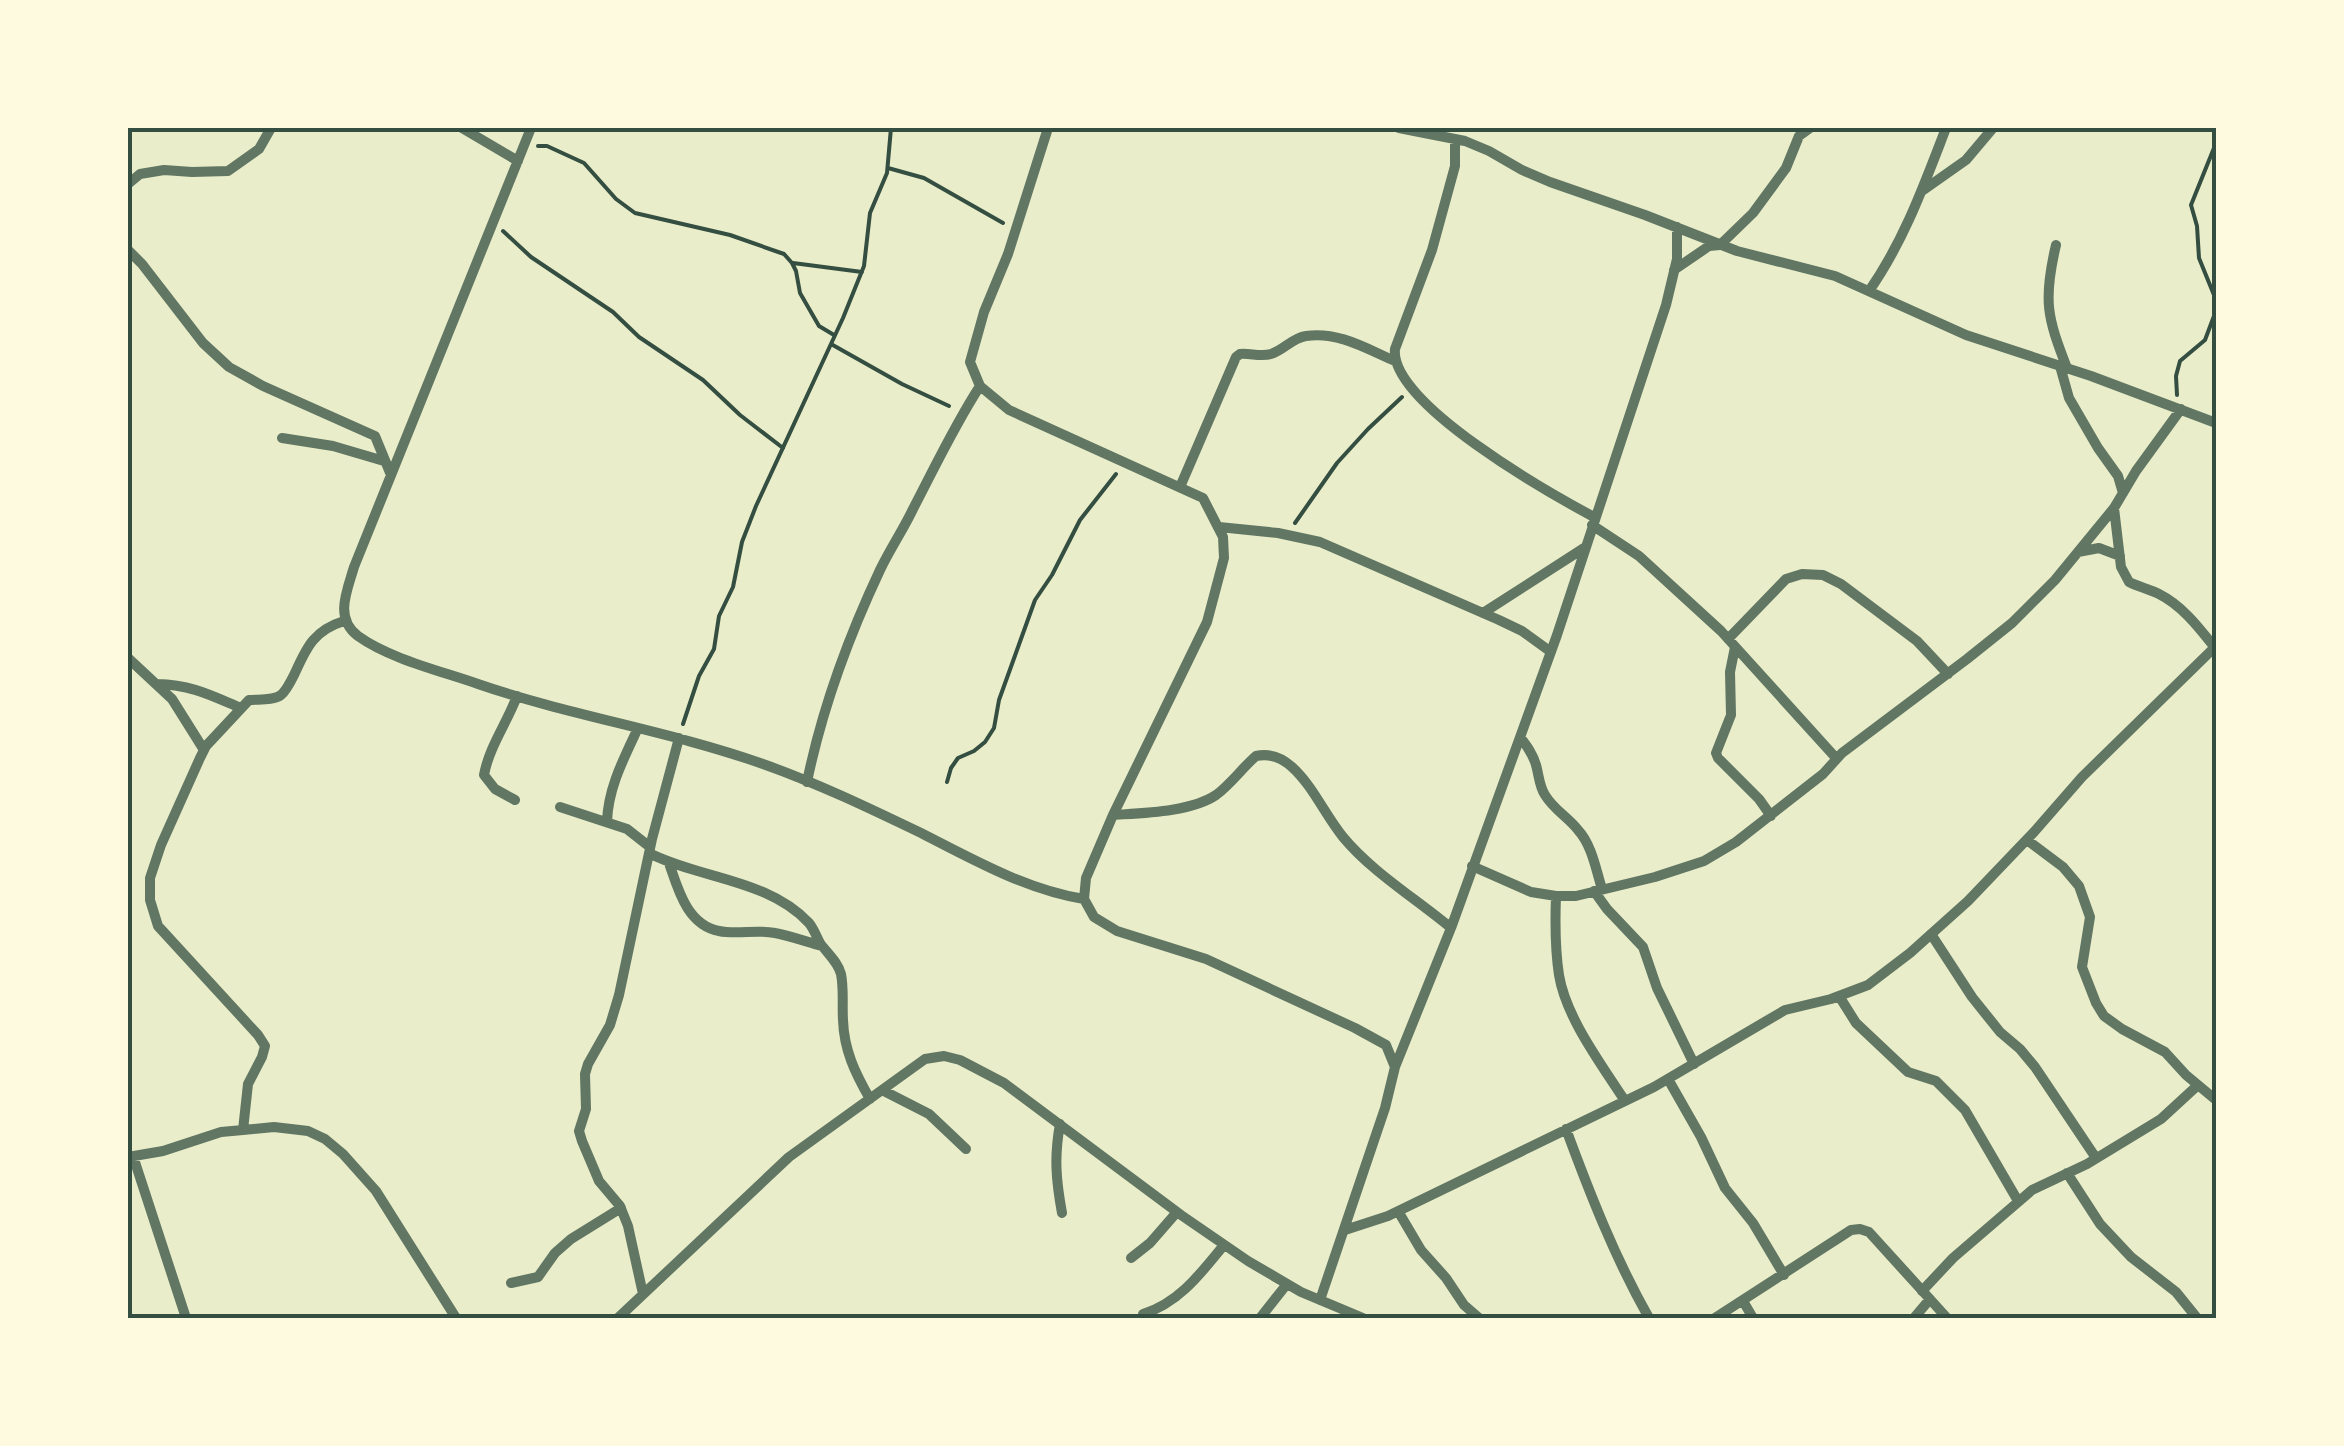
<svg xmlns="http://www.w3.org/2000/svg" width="2344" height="1446" font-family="Arial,sans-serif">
  <rect width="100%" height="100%" fill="#e9edc9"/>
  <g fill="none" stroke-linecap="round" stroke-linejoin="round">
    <!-- path -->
    <path stroke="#344e41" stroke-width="4" d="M538,146H547L584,163L616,199L635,213L730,235L784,254L792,263L796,271L800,293L819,326L834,335
      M888,168L924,178L1003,223
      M503,231L531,257L613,312L639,337L703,380L740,415L783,448
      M793,263L862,272
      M831,344L902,384L949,406
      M2177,395L2176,376L2180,361L2205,340L2214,316V295L2199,258L2197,226L2191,205L2216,143
      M1295,523L1337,463L1368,429L1402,397
      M683,724L699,676L714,649L719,616L733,587L742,542L756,506L843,318L864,266L870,213L887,173L891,128
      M947,782L951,768L958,758L974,751L985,742L994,728L999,700L1035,600L1052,575L1080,520L1116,474"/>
    <!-- minor -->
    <path stroke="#617663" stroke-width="10" d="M462,128L518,161
      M531,128L354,567C347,591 334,618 358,636C390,659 441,671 478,684C571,716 670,731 763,764C817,783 871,809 923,834C974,860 1027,890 1084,899
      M1048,128L1008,254L984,312L970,362L980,386L1009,410L1203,498L1223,537L1224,558L1207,622L1113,815L1086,878L1084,899L1094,917L1117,931L1206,959L1355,1028L1386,1045L1395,1067L1385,1108L1320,1300
      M1399,128L1465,141L1489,151L1522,170L1550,182L1645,215L1737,251L1835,276L1966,335L2091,376L2216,423
      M1455,139V166L1432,250L1395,349C1389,403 1551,494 1594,517
      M128,184L140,174L164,170L192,172L228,171L259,149L271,128
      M1922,191L1966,160L1993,128
      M2056,245C2043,300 2047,317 2067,368
      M128,250L142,264L203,343L229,367L263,386L375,436L391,475
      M1674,270L1709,246L1720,245L1753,213L1786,168L1799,136L1810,128
      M1869,291C1904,241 1924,185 1946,128
      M2060,366L2069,398L2098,448L2118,476L2123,493
      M282,438L333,446L384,461
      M1180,487L1236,357L1240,354C1250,353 1261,357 1271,354C1284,350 1292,338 1306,336C1338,331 1367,349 1395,361
      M2114,508L2121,567L2129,582C2139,587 2149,589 2159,594C2183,606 2200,629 2216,649
      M1592,525L1639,556L1721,631L1836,758
      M1219,527L1278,533L1320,542L1499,620L1522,631L1551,652
      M2078,552L2099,548L2120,556
      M1483,613L1584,548
      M1728,639L1786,579L1802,574L1823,575L1841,584L1917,641L1948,674
      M1735,647L1730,672L1731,715L1716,753L1718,758L1759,799L1771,816
      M128,658L172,699L204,750
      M157,684C192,685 210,695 241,708
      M1520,737C1527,746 1533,754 1536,765C1539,775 1539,786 1545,795C1554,810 1568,817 1578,830C1592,845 1596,870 1602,889
      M807,782C822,709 848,638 880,570C890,549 903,530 913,509C935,467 954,426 980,386
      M515,800L495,789L484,775C489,747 507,723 517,696
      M560,807L627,829L650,847
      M1113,815C1143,813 1191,812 1216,795C1231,784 1242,768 1256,756C1270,753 1281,757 1292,767C1313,786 1325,815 1343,837C1372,872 1415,898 1451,928
      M607,822C608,788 624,758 638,728
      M2027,840L2063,867L2079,886L2090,917L2082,967L2096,1003L2104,1016L2122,1029L2165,1052L2186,1075L2216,1100
      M649,853C700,879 768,879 809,923C814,929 816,936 820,943C827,953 838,962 841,974C844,989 842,1005 843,1020C844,1050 855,1073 870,1099
      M669,863C678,889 687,925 719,931C737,935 757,929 775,933C791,936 807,942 822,946
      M1472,866L1531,892L1556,896H1576L1655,877L1704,861L1736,842L1823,774L1842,753L1967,659L2012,623L2055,580L2114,508L2136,471L2181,409
      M1594,891L1607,909L1643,947L1657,988L1694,1064
      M1556,896C1555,922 1555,949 1559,975C1566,1018 1602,1065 1625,1101
      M1931,934L1972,997L2000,1032L2020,1049L2035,1067L2096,1158
      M1839,996L1856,1023L1908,1072L1936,1081L1965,1110L2018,1201
      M1395,1067L1451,928L1557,635L1666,305L1677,259V227
      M1668,1079L1701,1137L1725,1188L1753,1223L1784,1275
      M882,1090L929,1114L966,1149
      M1060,1124C1054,1157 1056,1180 1062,1213
      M1566,1129C1590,1194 1615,1258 1649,1318
      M243,1130L248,1084L262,1057L265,1046L258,1035L158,926L150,900V878L161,845L200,758L206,746L249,700C259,699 273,701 281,695C287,690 292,679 295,673C307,646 315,630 344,621
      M133,1156L186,1318
      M128,1157L163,1151L221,1132L243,1130L274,1127L308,1131L325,1139L343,1154L376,1191L456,1318
      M2067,1173L2100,1224L2131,1257L2176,1292L2197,1318
      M1398,1211L1421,1250L1446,1278L1464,1305L1479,1318
      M1345,1230L1388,1216L1654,1087L1785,1010L1831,999L1868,985L1910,953L1968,901L2034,832L2082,777L2215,647
      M1131,1258L1150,1243L1177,1212
      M511,1283L538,1277L555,1253L571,1239L621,1208
      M1922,1291L1953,1258L2032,1190L2087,1164L2161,1119L2198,1085
      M643,1294L628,1226L620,1206L599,1181L582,1141L579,1131L586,1109L585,1074L588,1064L610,1025L619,995L652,839L679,738
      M1743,1301L1753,1318
      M1143,1314C1179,1303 1201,1273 1224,1245
      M618,1318L789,1157L925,1059L944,1056L960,1060L1004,1083L1181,1215L1248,1261L1301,1292L1363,1318
      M1260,1318L1287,1284
      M1715,1318L1851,1230L1860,1229L1869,1232L1947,1318
      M1914,1318L1930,1299"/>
  </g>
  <!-- border -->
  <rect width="2344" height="1446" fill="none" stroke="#fefae0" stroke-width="260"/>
  <rect x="130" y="130" width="2084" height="1186" fill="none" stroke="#344e41" stroke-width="4"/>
</svg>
